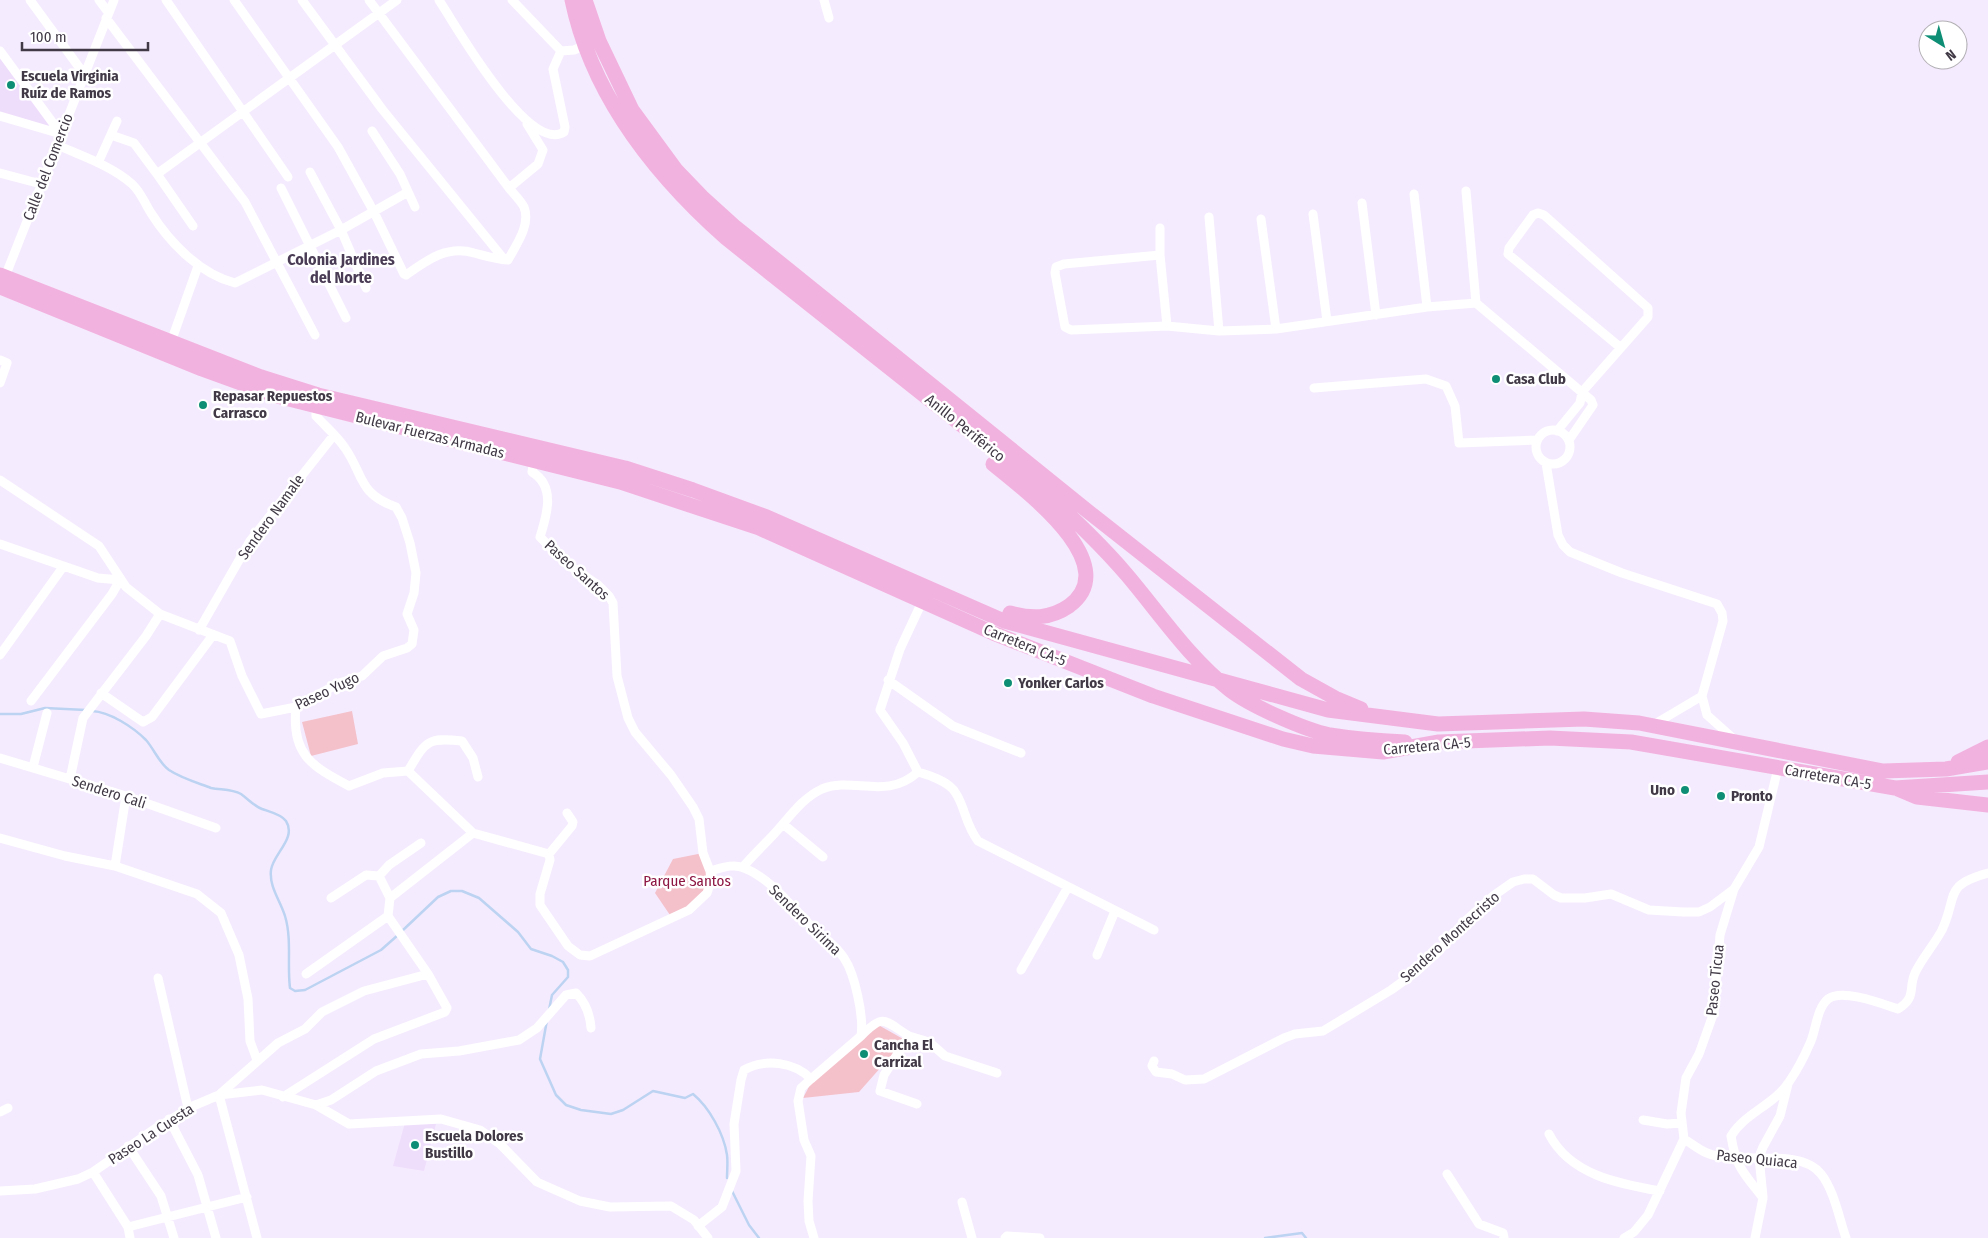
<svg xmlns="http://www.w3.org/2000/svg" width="1988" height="1238" font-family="'Fira Sans Condensed',sans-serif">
  <rect width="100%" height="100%" fill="#f5ebfe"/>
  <!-- built -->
  <path fill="#efddfc" d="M0,57L53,128L0,113Z
    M406,1119L436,1124L424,1171L393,1166Z"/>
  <!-- green -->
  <path fill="#f4c1cb" d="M352,711L358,744L311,756L302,722Z
    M703,853L707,860V893L672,918L655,893L673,859Z
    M873,1022L905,1040L859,1092L803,1098L812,1081Z"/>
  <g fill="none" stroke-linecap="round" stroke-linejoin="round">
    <!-- stream -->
    <path stroke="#bcd3f1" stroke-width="2.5" d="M92,711C110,712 133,727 146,740C154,749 159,763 169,770C181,778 198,783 211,788C221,790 232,789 241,794C248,799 254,806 262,809C270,812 281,814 286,821C297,838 273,854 271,870C269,887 280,900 285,916C292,939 287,965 290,988L295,991L305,990L381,950L398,935
      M0,714H21L45,708L86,710
      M402,931L438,897L451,891H462L479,898L518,932L531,949L552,956L563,962L568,970V977L552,995L549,1010
      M547,1020L540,1059L556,1095L566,1105L581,1110L611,1114L623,1110L653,1091L685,1098L693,1094C709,1107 724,1134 727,1155C728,1162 727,1171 727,1178
      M732,1191L749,1225L759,1238
      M1265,1238L1302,1233L1306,1238"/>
    <!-- minor -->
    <path stroke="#fff" stroke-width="9" d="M30,0L84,74
      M99,0L108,12
      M166,0L288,177
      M234,0L338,147L374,212L404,274L406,275C427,260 447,245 474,253C486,256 495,259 508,260
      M302,0L382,109L503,258L508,259
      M369,0L509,188
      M439,0C455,25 529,155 564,132L565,127L553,69L561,51
      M512,0L561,51L574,50L586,45
      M824,0L829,18
      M106,18L245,202L315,335
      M0,51L61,134
      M0,116L61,134
      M372,131L400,174L415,207
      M111,135L134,143L157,174
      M57,145C82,156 112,166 132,184C141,192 145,204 151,213C170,243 200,274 235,283L341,230L408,192
      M98,163L117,121
      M310,172L341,230L366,288
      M0,173L41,184
      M281,188L346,318
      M1466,191L1476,303
      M1414,194L1427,307
      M1362,203L1376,315
      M1313,214L1327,321
      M1209,217L1219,331
      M1261,219L1276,329
      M193,226L157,174L397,0
      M1160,228V255L1167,326
      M1160,255L1064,264L1056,267L1055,273L1065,327L1071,330L1167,326L1219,331L1276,329L1427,307L1476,303L1591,400L1593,405L1569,440
      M508,260C516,245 531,225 524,207C521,201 514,194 509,188L538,164L543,150L527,124
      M5,277L114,0
      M171,342L198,266
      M0,360L7,363L0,383
      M1314,388L1426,379L1446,386L1455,406L1459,443L1537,440
      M1536 447a17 17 0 1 1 34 0a17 17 0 1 1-34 0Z
      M1557,431L1580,403L1582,392L1648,317V308L1544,215L1538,213L1533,215L1509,248L1508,254L1621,348
      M1546,463L1558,535L1563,545L1570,552L1622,573L1717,604L1722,613L1723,621L1702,696L1707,715L1735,740
      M0,480L99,546L126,587L160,614L230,641L242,676L261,714L296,707L339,683L362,676L383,656L407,648L412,644L414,630L407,614L414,593L416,573L410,543L402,518L396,507C358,494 364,475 345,448C337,436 326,427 316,416V406
      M0,544L98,578L120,580L112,594L31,701
      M199,630L250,541L334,435
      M0,655L63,567
      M888,680L953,726L1021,753
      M101,693L143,722L152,717L213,635
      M296,707C291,754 311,766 349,786L383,773L408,771L473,833L549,854L550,860L540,894V905L568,946L580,955L590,956L689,910L707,893L711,881L710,871L703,853L699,819L693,807L671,775L635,732L628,718L617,676L613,603L609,596L598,585L567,564L540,537C547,515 556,486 532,472L534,460
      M1653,725L1702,696
      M0,758L126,796L216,828
      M33,767L47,713
      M408,771C426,741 427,737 462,741L473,758L478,777
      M918,772C929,775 949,782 955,792C965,806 965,824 978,841L1154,930
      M918,772L903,743L880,710L900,649L922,602
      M70,779L83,718L146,636L160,614
      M783,824L823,857
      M0,838L65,856L115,866L197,894L221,913L239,955L248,999L250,1041L257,1060
      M549,854L572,826L573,822L567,813
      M115,866L126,796
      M743,867C753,855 764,845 775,833C789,818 802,798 822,789C853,776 886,801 918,772
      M331,898L366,875L379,876
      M390,898L379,876L389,865L421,843
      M1097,955L1115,911
      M1021,970L1068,887
      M306,974L388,916
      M158,978L188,1108
      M861,1036C884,1013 883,1020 909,1036L884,1075L880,1091L917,1104
      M909,1036L929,1042L945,1056L997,1073
      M1154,1061L1152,1066L1156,1072L1172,1074L1185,1080L1204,1079L1284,1038L1295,1034L1323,1031L1391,990L1416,972L1438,952L1464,922L1493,896L1513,882L1524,879H1533L1554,895L1561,898H1585L1611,894L1649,910L1683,912H1699L1710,907L1734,889
      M811,1079L801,1088L798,1101L804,1140L811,1156L808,1201L809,1221L814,1238
      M219,1095L278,1043L305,1029L322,1012L364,991L428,974
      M219,1095L257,1238
      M283,1097L374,1039L445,1012L447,1008L428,974L388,916L390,898L473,833
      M316,1105L331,1100L376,1071L421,1054L459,1051L519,1040L537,1028L566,995L576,993C586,1003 590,1014 591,1028
      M0,1112L8,1108
      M169,1119L198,1175L216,1238
      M1643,1120L1667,1124L1682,1123
      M1549,1134C1570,1175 1619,1184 1660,1191
      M1684,1139C1691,1143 1699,1150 1707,1153C1737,1166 1799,1146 1821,1174C1834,1190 1839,1218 1846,1238
      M128,1146L161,1196L174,1238
      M93,1172L128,1227L130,1238
      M1447,1174L1479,1224L1503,1233L1504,1238
      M0,1191L35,1189L78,1179L93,1172L156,1128L193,1106L219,1095L262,1090L316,1105L349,1124L441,1119L480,1130L500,1144L537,1182L580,1201L610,1207L671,1206L694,1220L708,1238
      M1763,1197L1759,1157L1763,1147L1780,1116L1788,1084
      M962,1202L972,1238
      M698,1226L722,1207L736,1171L734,1124L741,1080L744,1070C765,1058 795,1062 811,1079L861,1036C864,1017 855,974 844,958C835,944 820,935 808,923C789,904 770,878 744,868C734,863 721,868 710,871
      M128,1227L247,1197
      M1005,1238L1007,1236L1040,1238
      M1624,1238L1634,1232L1648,1215L1684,1139L1681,1113L1686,1078L1699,1054L1714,1012L1720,935L1734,889L1759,847L1778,768
      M1755,1238L1763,1198C1744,1173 1736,1168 1731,1136C1745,1113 1774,1105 1789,1082C1798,1069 1805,1055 1811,1041C1816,1029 1817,1008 1828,999C1842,988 1883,1004 1898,1009C1917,997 1908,989 1915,973C1922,958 1934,945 1942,930C1958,896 1943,885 1988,873"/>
    <!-- trunk -->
    <path stroke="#f2b2df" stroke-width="15" d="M572,0C592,96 655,175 726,238L1036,484C1067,513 1099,542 1127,575C1160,614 1189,658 1230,690C1251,706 1305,730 1330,735C1354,739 1381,741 1405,742
      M585,0L599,41L632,110L676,170L702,197L734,226L1090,513L1301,679L1337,699L1361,709
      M0,275L261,377L318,395L625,468L693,490L767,517L1004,621L1328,710L1438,724L1584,719L1639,723L1883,771L1946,769L1988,762
      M0,287L202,369L277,396L620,482L759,528L993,633L1153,696L1283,739L1313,746L1383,752L1439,742L1550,738L1631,742L1895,788L1988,782
      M993,464C1023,489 1126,564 1069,606C1050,619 1031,619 1010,613
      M1958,762L1988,747
      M1898,789L1917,797L1988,805"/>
  </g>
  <!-- markers -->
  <g fill="#0e8f75" stroke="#fff" stroke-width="2">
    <circle cx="11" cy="85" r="5"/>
    <circle cx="1496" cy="379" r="5"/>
    <circle cx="203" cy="405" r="5"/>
    <circle cx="1008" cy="683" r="5"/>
    <circle cx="1685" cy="790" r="5"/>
    <circle cx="1721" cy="796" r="5"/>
    <circle cx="864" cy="1054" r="5"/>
    <circle cx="415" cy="1145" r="5"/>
  </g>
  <g text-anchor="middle" stroke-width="5" stroke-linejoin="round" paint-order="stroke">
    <!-- poi labels -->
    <g font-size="15" font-weight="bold" fill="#413a46" stroke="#fff" text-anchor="start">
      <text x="21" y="81">Escuela Virginia<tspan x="21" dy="17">Ruíz de Ramos</tspan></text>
      <text x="1506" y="384">Casa Club</text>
      <text x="213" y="401">Repasar Repuestos<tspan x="213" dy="17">Carrasco</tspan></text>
      <text x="1018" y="688">Yonker Carlos</text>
      <text x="1675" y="795" text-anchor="end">Uno</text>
      <text x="1731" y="801">Pronto</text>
      <text x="874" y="1050">Cancha El<tspan x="874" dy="17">Carrizal</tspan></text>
      <text x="425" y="1141">Escuela Dolores<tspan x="425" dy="17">Bustillo</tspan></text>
    </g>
    <!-- street labels -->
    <g font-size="15" fill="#413a46" stroke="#fff">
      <text transform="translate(48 167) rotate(-69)" y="5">Calle del Comercio</text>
      <text transform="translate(965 428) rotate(39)" y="5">Anillo Periférico</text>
      <text transform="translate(430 435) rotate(14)" y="5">Bulevar Fuerzas Armadas</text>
      <text transform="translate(271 517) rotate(-54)" y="5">Sendero Namale</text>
      <text transform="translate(577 570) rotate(42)" y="5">Paseo Santos</text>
      <text transform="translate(1025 645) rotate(22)" y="5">Carretera CA-5</text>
      <text transform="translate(327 691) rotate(-25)" y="5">Paseo Yugo</text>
      <text transform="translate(1427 746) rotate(-5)" y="5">Carretera CA-5</text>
      <text transform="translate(1828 777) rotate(10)" y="5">Carretera CA-5</text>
      <text transform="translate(109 792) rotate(18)" y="5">Sendero Cali</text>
      <text transform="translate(805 920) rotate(44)" y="5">Sendero Sirima</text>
      <text transform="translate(1450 937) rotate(-42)" y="5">Sendero Montecristo</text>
      <text transform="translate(1715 980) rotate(-84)" y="5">Paseo Ticua</text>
      <text transform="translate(151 1134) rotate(-33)" y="5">Paseo La Cuesta</text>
      <text transform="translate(1757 1159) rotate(6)" y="5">Paseo Quiaca</text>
    </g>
    <!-- park labels -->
    <g font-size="15" fill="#8d1743" stroke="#fff">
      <text x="687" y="886">Parque Santos</text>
    </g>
    <!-- neighbourhood labels -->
    <g font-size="16" font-weight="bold" fill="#4a3c55" stroke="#fff">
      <text x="341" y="265">Colonia Jardines<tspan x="341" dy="18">del Norte</tspan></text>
    </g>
  </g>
  <!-- north arrow -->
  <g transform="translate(1943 45) rotate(143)"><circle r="24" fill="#ffffff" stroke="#b3b0b5"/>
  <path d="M0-4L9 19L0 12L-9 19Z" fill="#0e8f75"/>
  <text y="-8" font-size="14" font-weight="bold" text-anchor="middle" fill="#413a46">N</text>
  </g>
  <!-- scale -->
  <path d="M22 42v8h126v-8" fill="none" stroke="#413a46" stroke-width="2.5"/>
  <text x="30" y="42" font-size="15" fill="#413a46" stroke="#ffffff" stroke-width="4" paint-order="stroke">100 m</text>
</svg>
